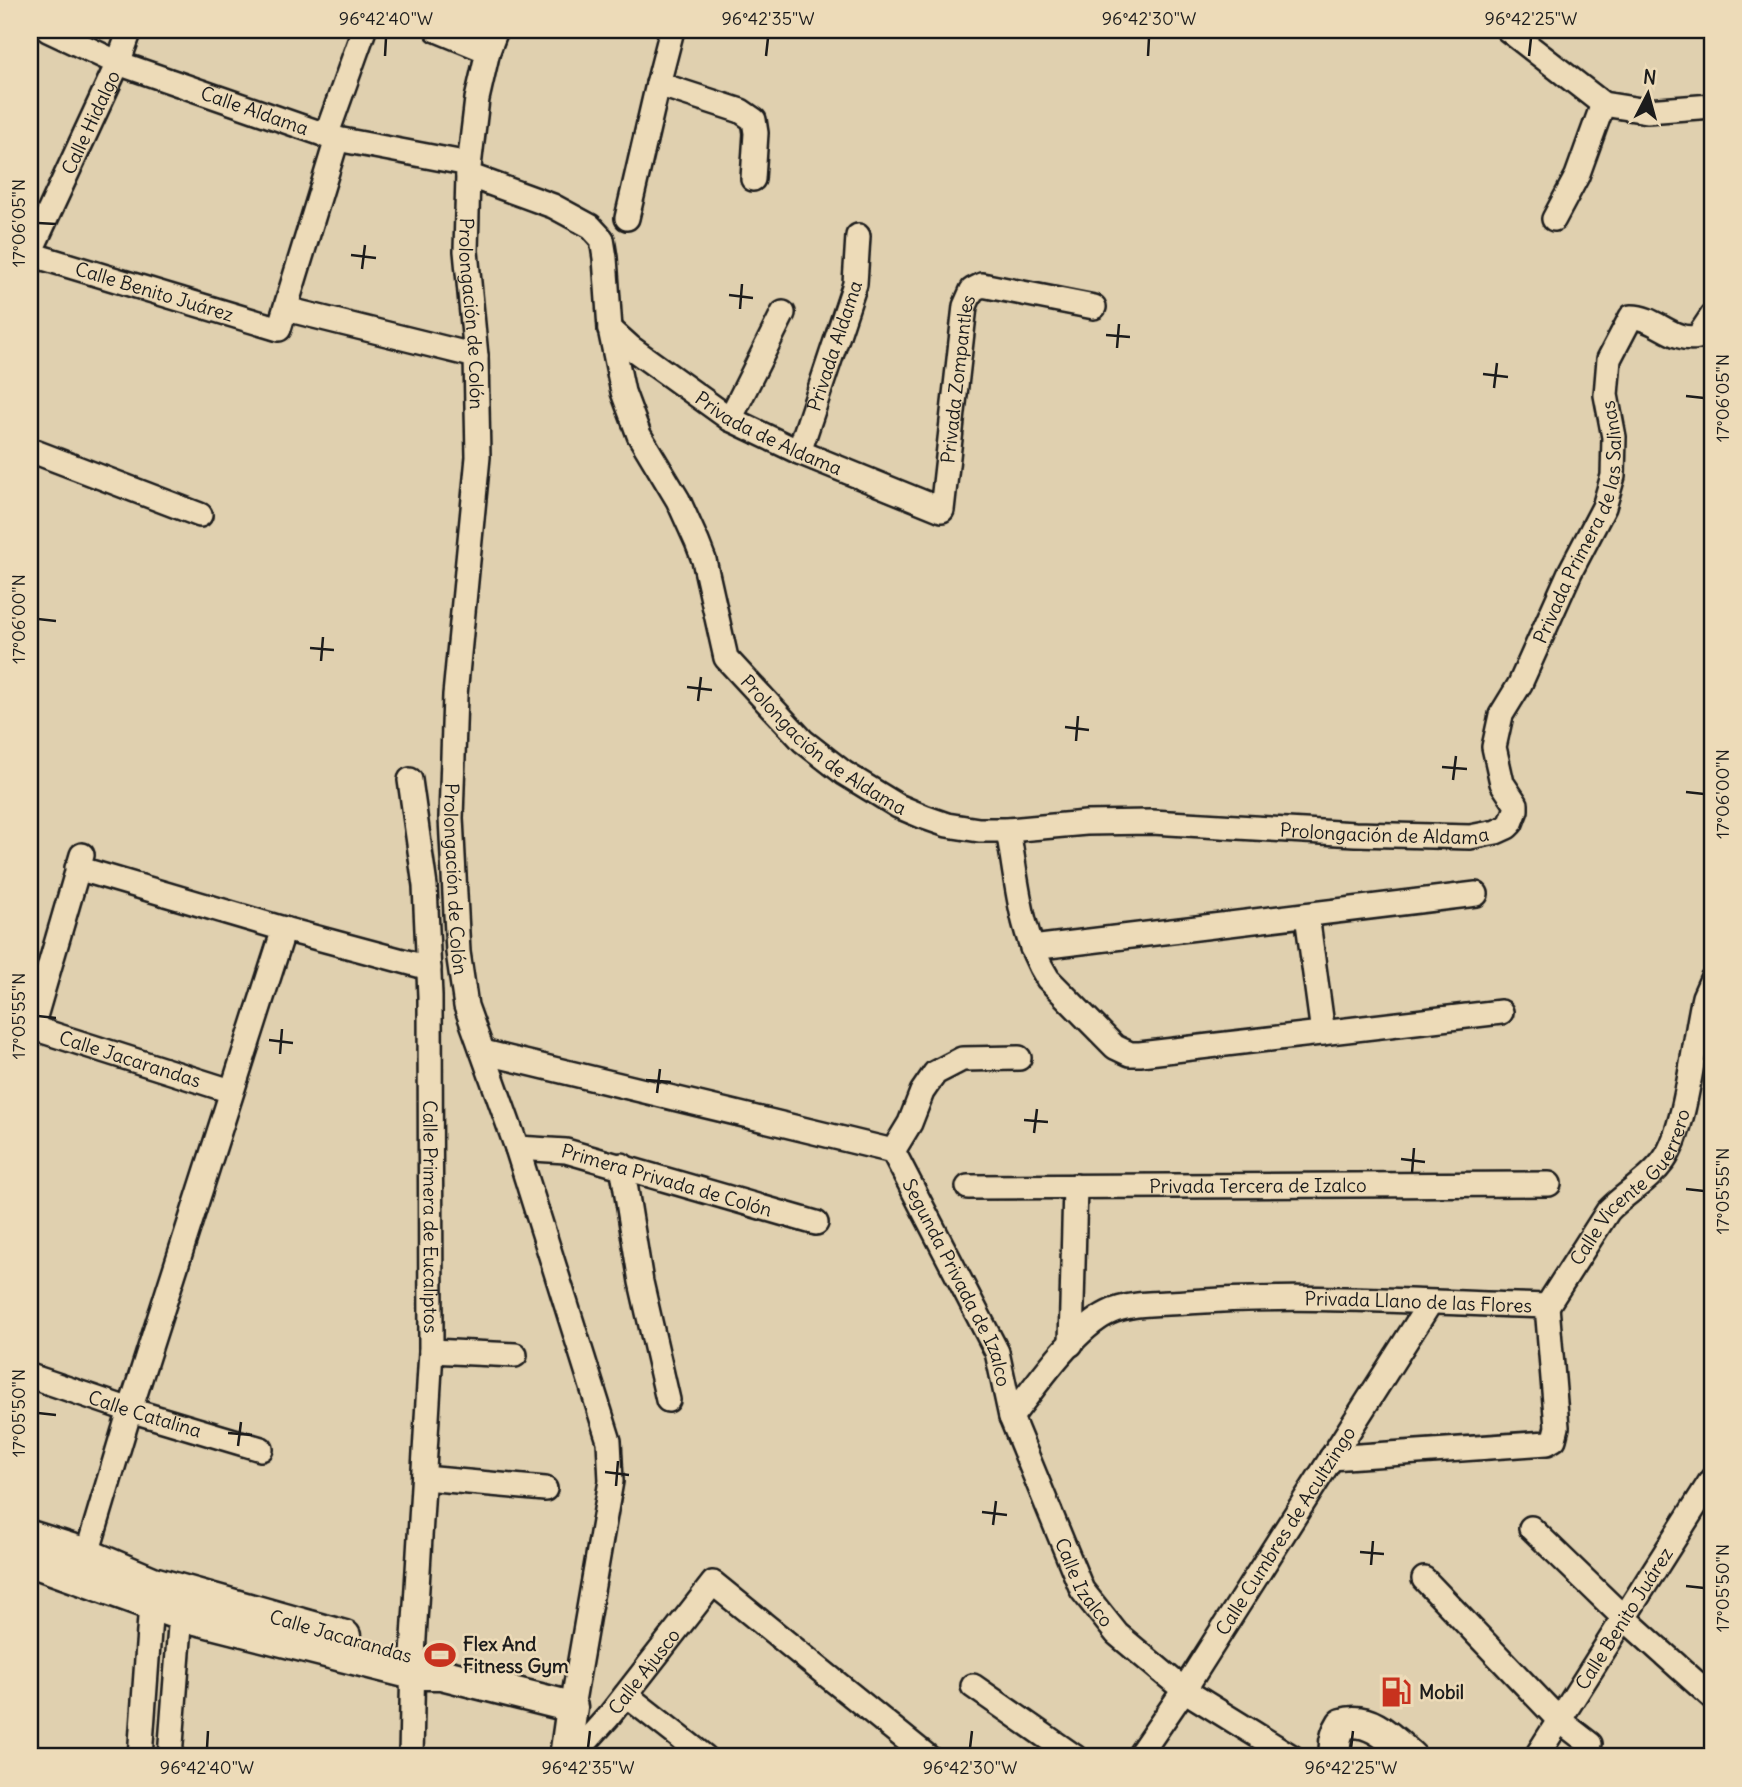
<svg xmlns="http://www.w3.org/2000/svg" width="1742" height="1787" font-family="Delius,sans-serif">
  <rect width="100%" height="100%" fill="#e0d0af"/>
  <filter id="ink" filterUnits="userSpaceOnUse"><feTurbulence type="fractalNoise" baseFrequency=".0143" numOctaves="2"/><feDisplacementMap in="SourceGraphic" scale="14" xChannelSelector="R" yChannelSelector="G"/><feConvolveMatrix kernelMatrix="1 2 1 2 8 2 1 2 1" color-interpolation-filters="sRGB"/></filter>
  <g filter="url(#ink)">
    <g fill="none" stroke-linecap="round" stroke-linejoin="round">
      <!-- minor casing -->
      <g stroke="#1c1c1c" stroke-width="28">
        <g id="minor">
          <path id="s1" d="M48,30L118,63L337,139L469,164"/>
          <path d="M437,30L488,51"/>
          <path id="s2" d="M496,30L488,51L477,99L468,175L466,251L476,356L478,457L455,695L451,818L458,952L466,1006L517,1148L609,1441L611,1481L572,1707"/>
          <path d="M1508,30L1603,104L1647,111L1712,106"/>
          <path d="M658,84L672,30"/>
          <path d="M326,136L364,30"/>
          <path id="s3" d="M468,175L553,206L590,226L602,239L605,258L610,329L623,392L639,435L678,500L697,542L704,560L726,658L803,741L844,773L898,806L924,817L947,825L979,830H1008L1086,823L1152,822L1355,834L1470,837L1496,832L1507,827L1511,823L1516,810V804L1502,783L1494,747L1501,715L1520,684L1570,572L1604,507L1613,476L1614,437L1606,395L1609,359L1631,317C1655,316 1673,343 1698,337L1712,316"/>
          <path d="M627,218L658,84L741,111L754,120L756,133L753,179"/>
          <path d="M1554,219L1577,176L1603,104"/>
          <path id="s4" d="M30,253L118,63L130,30"/>
          <path id="s5" d="M30,254L279,329L337,139"/>
          <path d="M286,309L476,356"/>
          <path id="s6" d="M610,329L630,347L730,419L799,452L942,510L965,306L972,290L982,285L1094,307"/>
          <path d="M730,419L783,313"/>
          <path d="M30,450L200,515"/>
          <path id="s7" d="M799,452L855,284L858,236"/>
          <path id="s8" d="M410,780L425,886L430,996L431,1351L413,1655L411,1757"/>
          <path d="M1008,830C1017,880 1020,936 1048,979L1115,1047L1130,1054H1140L1501,1012"/>
          <path d="M77,868L284,929L429,968"/>
          <path d="M1307,915L1323,1033"/>
          <path d="M1032,948L1476,894"/>
          <path id="s9" d="M30,1027L231,1091"/>
          <path d="M32,1027L82,855"/>
          <path d="M483,1052L893,1151"/>
          <path id="s10" d="M517,1148L566,1151L816,1223"/>
          <path id="s11" d="M893,1151L997,1352L1011,1417L1082,1590L1117,1634L1184,1690L1292,1757"/>
          <path d="M893,1151L910,1123L922,1092L935,1073L962,1059L1019,1058"/>
          <path d="M622,1165L641,1282L668,1400"/>
          <path id="s12" d="M968,1187L1549,1184"/>
          <path id="s13" d="M1547,1306L1608,1211C1625,1193 1649,1181 1664,1160C1687,1127 1694,1039 1704,997L1712,979"/>
          <path d="M1071,1344L1075,1186"/>
          <path d="M431,1351L515,1355"/>
          <path id="s14" d="M30,1376L130,1410L261,1449"/>
          <path id="s15" d="M1011,1417C1035,1387 1073,1330 1108,1313C1130,1302 1162,1304 1187,1302C1307,1293 1427,1303 1547,1306L1557,1427L1554,1439L1547,1443L1331,1458"/>
          <path d="M424,1478L545,1489"/>
          <path d="M1531,1528L1624,1618L1712,1697"/>
          <path d="M87,1554L130,1410L284,929"/>
          <path d="M1424,1579L1559,1720L1590,1744"/>
          <path d="M973,1686L1075,1757"/>
          <path d="M626,1695L705,1757"/>
          <path d="M30,1756L33,1757"/>
          <path d="M140,1757L152,1589"/>
          <path d="M170,1757L182,1600"/>
          <path id="s16" d="M572,1757L609,1716L713,1583L928,1757"/>
          <path id="s17" d="M1138,1757L1184,1690L1430,1303"/>
          <path id="s18" d="M1536,1757L1712,1479"/>
        </g>
      </g>
      <!-- major casing -->
      <g stroke="#1c1c1c" stroke-width="35">
        <path id="major" d="M30,1536L87,1554L153,1582L345,1636
          M30,1561L180,1615L413,1674H441L572,1707L565,1757
          M1336,1757C1333,1745 1335,1735 1342,1724C1370,1715 1392,1740 1411,1757"/>
      </g>
      <!-- minor -->
      <use href="#minor" stroke="#eddbb8" stroke-width="23"/>
      <!-- major -->
      <use href="#major" stroke="#eddbb8" stroke-width="30"/>
    </g>
  </g>
  <!-- ticks -->
  <path fill="none" stroke="#1c1c1c" stroke-width="2.5" d="M385,56L386,38M766,56L768,38M1148,56L1149,38M1529,56L1531,38M38,223L56,224M351,255L376,258M362,269L365,245M729,295L753,298M740,309L742,284M1106,335L1130,337M1117,348L1119,324M1483,374L1508,377M1494,388L1497,363M1686,396L1704,398M38,619L56,621M310,648L334,650M321,661L323,637M687,687L712,690M698,701L701,677M1065,727L1089,730M1076,741L1078,716M1442,767L1467,769M1453,780L1456,756M1686,792L1704,794M38,1016L56,1018M269,1040L293,1043M280,1054L282,1029M646,1080L671,1082M657,1093L660,1069M1024,1120L1048,1122M1034,1133L1037,1109M1401,1159L1425,1162M1412,1173L1414,1148M1686,1189L1704,1191M38,1413L56,1415M228,1433L252,1435M238,1446L241,1422M605,1472L629,1475M616,1486L618,1461M982,1512L1007,1515M993,1525L996,1501M1360,1552L1384,1554M1371,1565L1373,1541M1686,1586L1704,1588M207,1748L208,1731M588,1748L590,1731M970,1748L972,1731M1351,1748L1353,1731"/>
  <!-- icons -->
  <defs>
    <g id="stadium-bare" transform="scale(2.415)"><path d="M0-5a6.5 5 0 1 0 0 10a6.5 5 0 1 0 0-10ZM-3.5-1.8h7v3.6h-7Z" fill="#c8321e" stroke="#eddbb8" stroke-width="2.5" paint-order="stroke"/></g>
    <g id="fuel-bare" transform="scale(2.415)"><path d="M-5.5-6h7V0h2V4h1.3V-2.5L3-4.5l.8-.8L6-3V5H2.5V1h-1V6h-7ZM-4.2-4.7v3.2H.2V-4.7Z" fill="#c8321e" stroke="#eddbb8" stroke-width="2.5" paint-order="stroke"/></g>
  </defs>
  <g fill-rule="evenodd">
    <use href="#stadium-bare" x="440" y="1655"/>
    <use href="#fuel-bare" x="1396" y="1692"/>
  </g>
  <g text-anchor="middle" stroke-width="5" stroke-linejoin="round" paint-order="stroke">
    <!-- street labels -->
    <g font-size="19" fill="#1c1c1c" stroke="#eddbb8">
      <text dy="7" stroke="none"><textPath href="#s1" startOffset="222">Calle Aldama</textPath></text>
      <text dy="7" stroke="none"><textPath href="#s4" startOffset="144">Calle Hidalgo</textPath></text>
      <text dy="7" stroke="none"><textPath href="#s5" startOffset="130">Calle Benito Juárez</textPath></text>
      <text dy="7" stroke="none"><textPath href="#s2" startOffset="287">Prolongación de Colón</textPath></text>
      <text dy="7" stroke="none"><textPath href="#s7" startOffset="112">Privada Aldama</textPath></text>
      <text dy="7" stroke="none"><textPath href="#s6" startOffset="513">Privada Zompantles</textPath></text>
      <text dy="7" stroke="none"><textPath href="#s6" startOffset="191">Privada de Aldama</textPath></text>
      <text dy="7" stroke="none"><textPath href="#s3" startOffset="1768">Privada Primera de las Salinas</textPath></text>
      <text dy="7" stroke="none"><textPath href="#s3" startOffset="724">Prolongación de Aldama</textPath></text>
      <text dy="7" stroke="none"><textPath href="#s3" startOffset="1312">Prolongación de Aldama</textPath></text>
      <text dy="7" stroke="none"><textPath href="#s2" startOffset="854">Prolongación de Colón</textPath></text>
      <text dy="7" stroke="none"><textPath href="#s9" startOffset="105">Calle Jacarandas</textPath></text>
      <text dy="7" stroke="none"><textPath href="#s10" startOffset="154">Primera Privada de Colón</textPath></text>
      <text dy="7" stroke="none"><textPath href="#s12" startOffset="290">Privada Tercera de Izalco</textPath></text>
      <text dy="7" stroke="none"><textPath href="#s13" startOffset="147">Calle Vicente Guerrero</textPath></text>
      <text dy="7" stroke="none"><textPath href="#s8" startOffset="438">Calle Primera de Eucaliptos</textPath></text>
      <text dy="7" stroke="none"><textPath href="#s11" startOffset="147">Segunda Privada de Izalco</textPath></text>
      <text dy="7" stroke="none"><textPath href="#s15" startOffset="455">Privada Llano de las Flores</textPath></text>
      <text dy="7" stroke="none"><textPath href="#s14" startOffset="121">Calle Catalina</textPath></text>
      <text dy="7" stroke="none"><textPath href="#s17" startOffset="270">Calle Cumbres de Acultzingo</textPath></text>
      <text dy="7" stroke="none"><textPath href="#s11" startOffset="474">Calle Izalco</textPath></text>
      <text dy="7" stroke="none"><textPath href="#s18" startOffset="164">Calle Benito Juárez</textPath></text>
      <text transform="translate(341 1636) rotate(16)" y="7">Calle Jacarandas</text>
      <text dy="7" stroke="none"><textPath href="#s16" startOffset="112">Calle Ajusco</textPath></text>
    </g>
    <!-- poi labels -->
    <g font-size="19" font-weight="bold" fill="#1c1c1c" stroke="#eddbb8" text-anchor="start">
      <text x="463" y="1651">Flex And<tspan x="463" dy="22">Fitness Gym</tspan></text>
      <text x="1419" y="1699">Mobil</text>
    </g>
  </g>
  <!-- margin -->
  <rect width="1742" height="1787" fill="none" stroke="#eddbb8" stroke-width="77"/>
  <!-- north arrow -->
  <g transform="translate(1648 94) rotate(6)" stroke="#eddbb8" stroke-width="5" paint-order="stroke">
  <path d="M0-5L12 26L0 18L-12 26Z" fill="#1c1c1c"/>
  <text y="-10" font-size="19" font-weight="bold" text-anchor="middle" fill="#1c1c1c">N</text>
  </g>
  <rect x="38" y="38" width="1666" height="1710" fill="none" stroke="#1c1c1c" stroke-width="2.5"/>
  <g font-size="18" text-anchor="middle" fill="#1c1c1c">
    <text x="386" y="25">96°42'40"W</text>
    <text x="768" y="25">96°42'35"W</text>
    <text x="1149" y="25">96°42'30"W</text>
    <text x="1531" y="25">96°42'25"W</text>
    <text transform="translate(19 223) rotate(-90)" y="6">17°06'05"N</text>
    <text transform="translate(1723 398) rotate(-90)" y="6">17°06'05"N</text>
    <text transform="translate(19 619) rotate(-90)" y="6">17°06'00"N</text>
    <text transform="translate(1723 794) rotate(-90)" y="6">17°06'00"N</text>
    <text transform="translate(19 1016) rotate(-90)" y="6">17°05'55"N</text>
    <text transform="translate(1723 1191) rotate(-90)" y="6">17°05'55"N</text>
    <text transform="translate(19 1413) rotate(-90)" y="6">17°05'50"N</text>
    <text transform="translate(1723 1588) rotate(-90)" y="6">17°05'50"N</text>
    <text x="207" y="1774">96°42'40"W</text>
    <text x="588" y="1774">96°42'35"W</text>
    <text x="970" y="1774">96°42'30"W</text>
    <text x="1351" y="1774">96°42'25"W</text>
  </g>
</svg>
